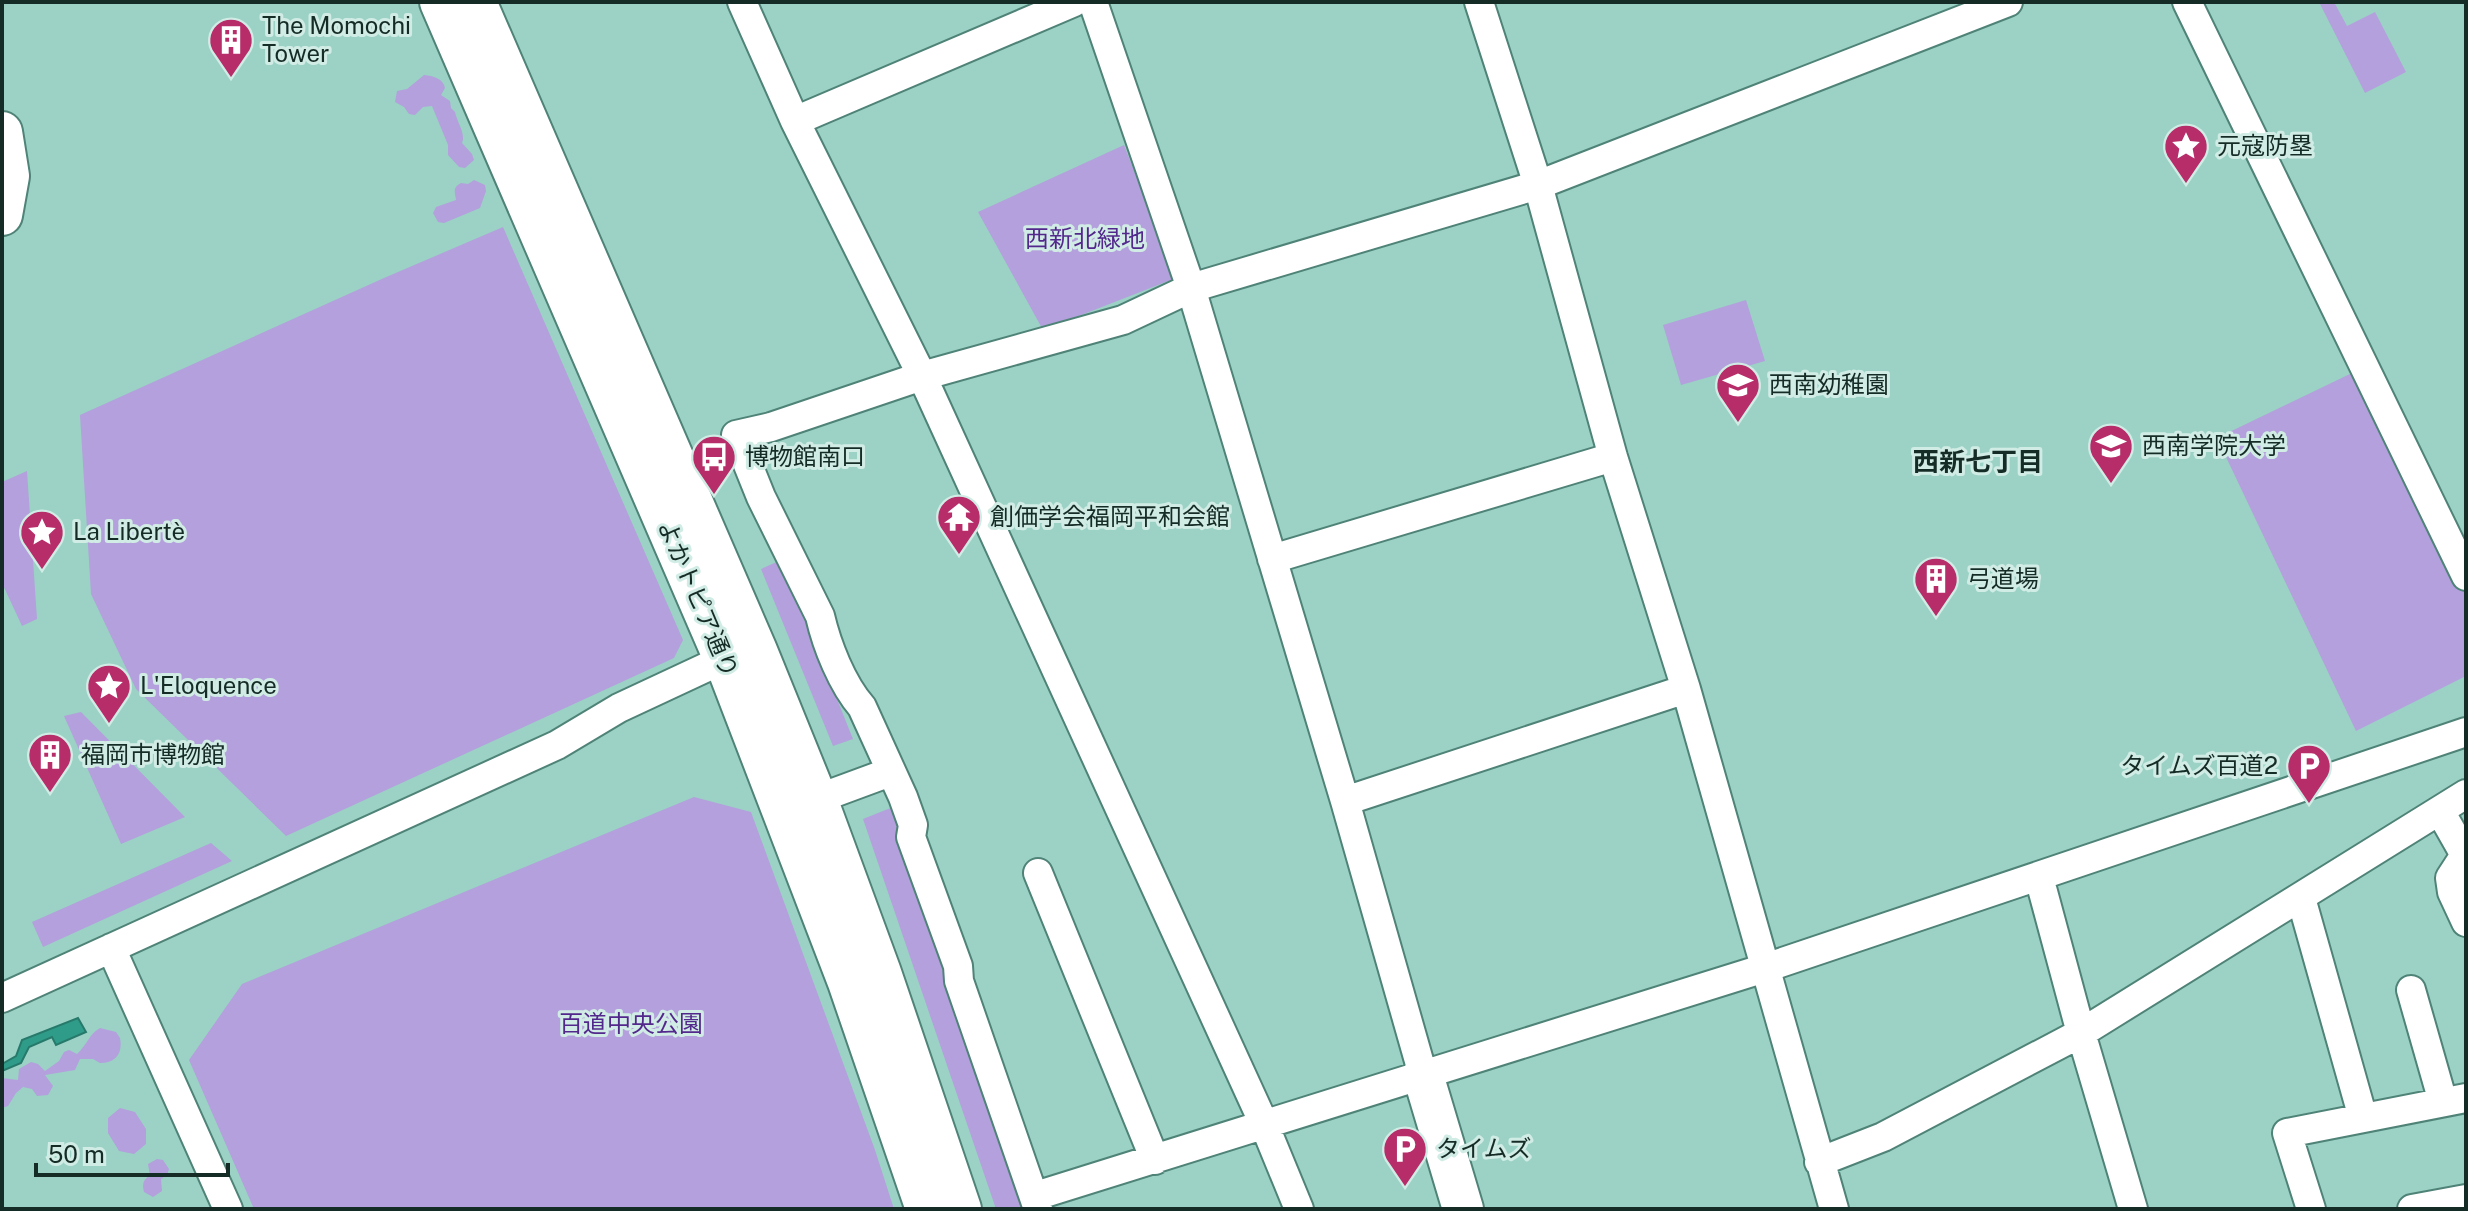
<svg xmlns="http://www.w3.org/2000/svg" width="2468" height="1211" font-family="'Public Sans','Noto Sans JP',sans-serif">
  <rect width="100%" height="100%" fill="#9bd2c5"/>
  <!-- green -->
  <path fill="#b3a0dc" d="M2319,2H2334L2347,26L2375,12L2406,72L2365,93Z
    M424,75C433,76 443,78 445,88L441,95L450,101L451,108L455,112C457,122 466,134 462,143L472,154L474,160L465,168L459,167L448,155V145L432,106L423,107L415,115L409,114L404,107L395,102L397,91L407,89Z
    M1124,145L1176,278L1043,330L978,212Z
    M474,180L485,185L486,191L480,208L444,223L438,222L433,213L436,207L456,200C455,192 452,188 461,183L468,184Z
    M503,227L683,640L674,658L286,836L136,689L91,594L80,415L384,278Z
    M1746,300L1765,361L1681,385L1663,325Z
    M2352,373L2466,596V676L2356,731L2217,438Z
    M27,471L37,619L22,626L2,583V482Z
    M781,560L853,739L833,746L761,569Z
    M81,712L185,817L121,844L64,716Z
    M694,797L751,812L875,1150L894,1209H254L189,1060L242,984Z
    M893,807L1027,1209H996L863,819Z
    M211,843L232,861L43,947L32,922Z
    M100,1028L116,1032L120,1038C123,1053 116,1063 100,1063L93,1059H80L75,1070L45,1075L53,1086L48,1095L37,1096L32,1089L23,1087L16,1093L8,1106L2,1108V1078L18,1080L19,1069L31,1062L38,1064L45,1071L59,1061L64,1052L69,1050L77,1054C87,1045 89,1034 100,1028Z
    M120,1108L135,1112L146,1129V1144L134,1154L119,1151L108,1133V1118Z
    M157,1159L163,1160L169,1169L167,1175L161,1179L162,1191L153,1197L144,1192C142,1185 143,1179 150,1176L148,1164Z"/>
  <!-- water -->
  <path fill="#2f9c89" stroke="#277a6b" stroke-width="2" d="M78,1018L86,1032L56,1045L52,1037L29,1047L21,1063L2,1071V1064L16,1056L22,1040Z"/>
  <g fill="none" stroke-linecap="round" stroke-linejoin="round">
    <!-- street casing -->
    <g stroke="#4f8378" stroke-width="32">
      <path id="street" d="M742,2L795,121L922,376L1264,1124L1299,1209
        M1093,2L1191,288L1345,801L1423,1075
        M1479,2L1538,185L1613,457L1686,689L1834,1209
        M2187,2L2466,576
        M795,121L1074,2
        M1272,559L1613,457
        M817,799L890,772
        M1345,801L1686,689
        M2440,811L2465,855L2450,878L2452,892L2466,922
        M1038,873L1155,1160
        M2039,877L2081,1033L2133,1209
        M2301,898L2363,1118
        M111,948L228,1209
        M2411,990L2443,1102
        M2,998L557,745L619,708L724,659
        M1819,1162L1883,1137L2081,1033L2466,794
        M1045,1193L1765,968L2466,732
        M1038,1209L959,981L958,966L911,837L913,825L903,797L862,707C842,684 827,646 820,616L761,497L736,435L771,427L922,376L1123,320L1191,288L1538,185L2008,2
        M2311,1209L2287,1133L2466,1098
        M2412,1209L2466,1199"/>
    </g>
    <!-- secondary casing -->
    <g stroke="#4f8378" stroke-width="44">
      <path id="secondary" d="M440,2L724,659L848,982L926,1209
        M476,2L757,651L817,799L881,973L961,1209
        M2,132L9,176L2,215
        M1423,1075L1463,1209"/>
    </g>
    <!-- street -->
    <use href="#street" stroke="#fff" stroke-width="28"/>
    <!-- secondary -->
    <use href="#secondary" stroke="#fff" stroke-width="40"/>
  </g>
  <!-- icons -->
  <defs>
    <g id="building-pin" transform="scale(2.3)"><path d="M0 17L-7.5 6A9.5 9.5 0 1 1 7.5 6Z" fill="#b72d6a" stroke="#d1ece5"/><path d="M-4-6H4V6H1V3H-1V6H-4ZM-2.5-4.3h1.7v1.8h-1.7ZM.8-4.3h1.7v1.8H.8ZM-2.5-1h1.7V.8h-1.7ZM.8-1h1.7V.8H.8Z" fill="#fff"/></g>
    <g id="sight-pin" transform="scale(2.3)"><path d="M0 17L-7.5 6A9.5 9.5 0 1 1 7.5 6Z" fill="#b72d6a" stroke="#d1ece5"/><path d="M0-6L1.8-2.2L6-1.7L2.9 1.2L3.7 5.4L0 3.3L-3.7 5.4L-2.9 1.2L-6-1.7L-1.8-2.2Z" fill="#fff"/></g>
    <g id="school-pin" transform="scale(2.3)"><path d="M0 17L-7.5 6A9.5 9.5 0 1 1 7.5 6Z" fill="#b72d6a" stroke="#d1ece5"/><path d="M0-5L7-2L0 1L-7-2ZM-4 1L0 2.5L4 1V4Q0 6-4 4Z" fill="#fff"/></g>
    <g id="university-pin" transform="scale(2.3)"><path d="M0 17L-7.5 6A9.5 9.5 0 1 1 7.5 6Z" fill="#b72d6a" stroke="#d1ece5"/><path d="M0-5L7-2L0 1L-7-2ZM-4 1L0 2.5L4 1V4Q0 6-4 4Z" fill="#fff"/></g>
    <g id="bus-pin" transform="scale(2.3)"><path d="M0 17L-7.5 6A9.5 9.5 0 1 1 7.5 6Z" fill="#b72d6a" stroke="#d1ece5"/><path d="M-5-6H5V4H4V6H2V4H-2V6H-4V4H-5ZM-3.5-4V0h7V-4ZM-3.5 1.2v1.5H-2V1.2ZM2 1.2v1.5H3.5V1.2Z" fill="#fff"/></g>
    <g id="temple-pin" transform="scale(2.3)"><path d="M0 17L-7.5 6A9.5 9.5 0 1 1 7.5 6Z" fill="#b72d6a" stroke="#d1ece5"/><path d="M0-6L5-2H3V0L6.5 2.5H4V6H1.5V3h-3V6H-4V2.5H-6.5L-3 0V-2H-5Z" fill="#fff"/></g>
    <g id="parking-pin" transform="scale(2.3)"><path d="M0 17L-7.5 6A9.5 9.5 0 1 1 7.5 6Z" fill="#b72d6a" stroke="#d1ece5"/><path d="M-3.5-5.5H1a3.5 3.5 0 0 1 0 7H-1V5.5H-3.5ZM-1-3.4V-.6H.8a1.4 1.4 0 0 0 0-2.8Z" fill="#fff"/></g>
  </defs>
  <g fill-rule="evenodd">
    <use href="#building-pin" x="231" y="40"/>
    <use href="#sight-pin" x="2186" y="146"/>
    <use href="#school-pin" x="1738" y="385"/>
    <use href="#university-pin" x="2111" y="446"/>
    <use href="#bus-pin" x="714" y="457"/>
    <use href="#temple-pin" x="959" y="517"/>
    <use href="#sight-pin" x="42" y="532"/>
    <use href="#building-pin" x="1936" y="579"/>
    <use href="#sight-pin" x="109" y="686"/>
    <use href="#building-pin" x="50" y="755"/>
    <use href="#parking-pin" x="2309" y="766"/>
    <use href="#parking-pin" x="1405" y="1149"/>
  </g>
  <g text-anchor="middle" stroke-width="6" stroke-linejoin="round" paint-order="stroke">
    <!-- poi labels -->
    <g font-size="24" fill="#152b26" stroke="#d1ece5" text-anchor="start">
      <text x="262" y="34">The Momochi<tspan x="262" dy="28">Tower</tspan></text>
      <text x="2217" y="154">元寇防塁</text>
      <text x="1769" y="393">西南幼稚園</text>
      <text x="2142" y="454">西南学院大学</text>
      <text x="745" y="465">博物館南口</text>
      <text x="990" y="525">創価学会福岡平和会館</text>
      <text x="73" y="540">La Libertè</text>
      <text x="1967" y="587">弓道場</text>
      <text x="140" y="694">L'Eloquence</text>
      <text x="81" y="763">福岡市博物館</text>
      <text x="2278" y="774" text-anchor="end">タイムズ百道2</text>
      <text x="1436" y="1157">タイムズ</text>
    </g>
    <!-- park labels -->
    <g font-size="24" fill="#53288c" stroke="#d1ece5">
      <text x="1085" y="247">西新北緑地</text>
      <text x="631" y="1032">百道中央公園</text>
    </g>
    <!-- street labels -->
    <g font-size="24" fill="#152b26" stroke="#d1ece5">
      <text transform="translate(698 599) rotate(67)" y="8">よかトピア通り</text>
    </g>
    <!-- neighbourhood labels -->
    <g font-size="26" font-weight="bold" fill="#152b26" stroke="#d1ece5">
      <text x="1978" y="471">西新七丁目</text>
    </g>
  </g>
  <!-- border -->
  <rect width="2468" height="1211" fill="none" stroke="#152b26" stroke-width="8"/>
  <!-- scale -->
  <path d="M36 1163v12h192v-12" fill="none" stroke="#152b26" stroke-width="4"/>
  <text x="48" y="1163" font-size="24" fill="#152b26" stroke="#d1ece5" stroke-width="6" paint-order="stroke">50 m</text>
</svg>
